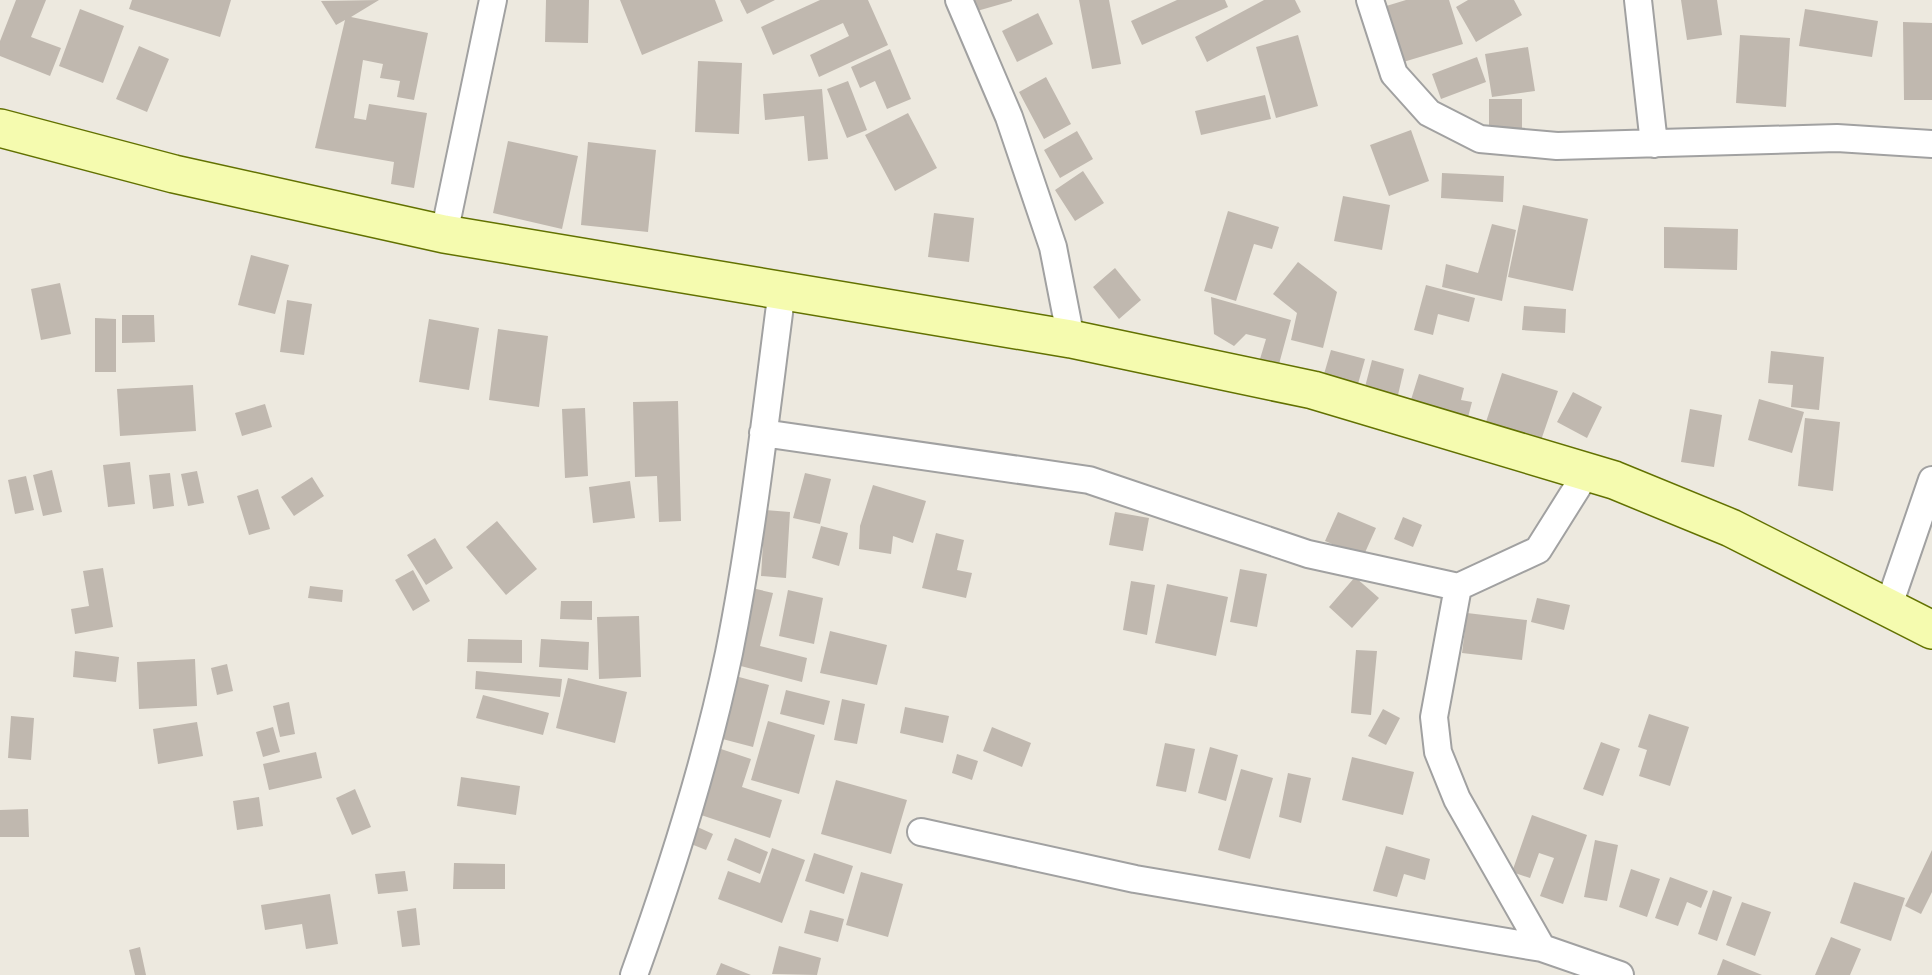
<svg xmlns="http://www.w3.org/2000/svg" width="1932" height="975" font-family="Manrope,sans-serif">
  <rect width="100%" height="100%" fill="#ede9df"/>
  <!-- building -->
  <path fill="#c0b8af" d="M16,0H46L31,37L61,48L50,76L0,56V41Z
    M132,0H231L220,37L129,9Z
    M379,0L351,17L428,33L414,100L397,97L400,81L380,78L383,64L363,60L354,118L366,120L369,104L427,113L414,188L391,184L394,162L315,148L345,20L336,25L321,1Z
    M546,0H589L588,43L545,42Z
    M620,0H715L723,21L642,55Z
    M740,0H775L747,14Z
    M820,0H868L888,45L819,77L810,55L849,36L843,23L773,55L761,27Z
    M966,0H1012V1L970,13Z
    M1079,0H1109L1121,64L1092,69Z
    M1177,0H1225L1228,7L1142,45L1131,21Z
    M1264,0H1295L1301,12L1207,62L1195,37Z
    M1406,0H1449L1463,44L1400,63L1383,7Z
    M1468,0H1514L1522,15L1476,42L1456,7Z
    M1681,0H1717L1722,35L1687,40Z
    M80,9L124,26L103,83L59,66Z
    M1805,9L1878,21L1872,57L1799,46Z
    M1038,13L1053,44L1017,62L1002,31Z
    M1903,22L1932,23V100H1904Z
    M1298,35L1318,106L1276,118L1256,47Z
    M1740,35L1790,38L1786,107L1736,103Z
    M139,46L169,59L147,112L116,99Z
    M1528,47L1535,91L1492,97L1485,54Z
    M890,49L911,99L887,109L875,81L860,88L851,67Z
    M1477,57L1486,82L1441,99L1432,74Z
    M698,61L742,63L739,134L695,132Z
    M1046,77L1071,124L1044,139L1019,92Z
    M848,81L867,130L847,138L827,89Z
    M822,89L828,159L808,161L804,116L765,120L763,94Z
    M1265,95L1271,119L1201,135L1195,111Z
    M1489,99H1522V131L1489,130Z
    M908,113L937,168L895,191L865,135Z
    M1411,130L1429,181L1389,196L1370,145Z
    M1077,131L1093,159L1060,178L1044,150Z
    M508,141L578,156L562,229L493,213Z
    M588,142L656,150L648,232L581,225Z
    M1083,171L1104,203L1075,221L1055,190Z
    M1442,173L1504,176L1503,202L1441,198Z
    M1343,196L1390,205L1382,250L1334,241Z
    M1523,205L1588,219L1573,291L1508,277Z
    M1228,211L1279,227L1272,249L1254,244L1236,301L1204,291Z
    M934,213L974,218L969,262L928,257Z
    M1492,224L1516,230L1502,301L1442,287L1446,264L1478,273Z
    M1664,227L1738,229L1737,270L1664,268Z
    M251,255L289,265L275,314L238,305Z
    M1298,262L1337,292L1323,348L1291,340L1297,313L1273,294Z
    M1115,268L1141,300L1119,319L1093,287Z
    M60,283L71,334L41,340L31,289Z
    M1426,285L1475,298L1469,322L1438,314L1433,335L1414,330Z
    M1211,297L1291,320L1279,364L1260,359L1266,339L1246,334L1234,346L1214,334Z
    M287,300L312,304L304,355L280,352Z
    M1524,306L1566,309L1565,333L1522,330Z
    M122,315H154L155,342L122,343Z
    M95,318L116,319V372H95Z
    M429,319L479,328L469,390L419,382Z
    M498,329L548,336L539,407L489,400Z
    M1331,350L1365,359L1356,391L1322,381Z
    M1771,351L1824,357L1819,410L1791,407L1793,385L1768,383Z
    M1372,360L1404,369L1398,395L1365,387Z
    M1502,373L1558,391L1539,446L1484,428Z
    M1419,374L1464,388L1461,400L1472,402L1467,421L1410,403Z
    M193,385L196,431L120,436L117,389Z
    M1573,392L1602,407L1587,438L1557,422Z
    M1759,399L1804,412L1792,453L1748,440Z
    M678,401L681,521L659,522L657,476L635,477L633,402Z
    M265,404L272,427L242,436L235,413Z
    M585,408L588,476L565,478L562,409Z
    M1690,409L1722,415L1714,467L1681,462Z
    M1805,418L1840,422L1833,491L1798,486Z
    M130,462L135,504L108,507L103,465Z
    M52,470L62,512L43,516L33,475Z
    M197,471L204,503L188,506L181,474Z
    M170,473L174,506L153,509L149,475Z
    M805,473L831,479L820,524L793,518Z
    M26,476L34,510L15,514L8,480Z
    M312,477L324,496L294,516L281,497Z
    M630,481L635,518L593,523L589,487Z
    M873,485L926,501L913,543L893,536L891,554L859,549L860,526Z
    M258,489L270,529L249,535L237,496Z
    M765,510L790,512L786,578L761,576Z
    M1115,512L1149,518L1143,551L1109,545Z
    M1338,512L1376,528L1363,557L1325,541Z
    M1403,517L1422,525L1413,547L1394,539Z
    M497,521L537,569L506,595L466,547Z
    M821,526L848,533L839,566L812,558Z
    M936,533L964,540L957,570L972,573L966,598L922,588Z
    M435,538L453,568L426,585L407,555Z
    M103,568L113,627L75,634L71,609L89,606L83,571Z
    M1240,569L1267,574L1257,627L1230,622Z
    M413,570L430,601L413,611L395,580Z
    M1355,577L1379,598L1352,628L1329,607Z
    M1131,581L1155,585L1147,635L1123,630Z
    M1167,584L1228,597L1216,656L1155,643Z
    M310,586L343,590L342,602L308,598Z
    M752,588L773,593L760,646L807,658L802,682L733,664Z
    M788,590L823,598L814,644L779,636Z
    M1537,598L1570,605L1564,630L1531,622Z
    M561,601H592V620L560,619Z
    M1467,613L1527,620L1522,660L1462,653Z
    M639,616L641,677L599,679L597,617Z
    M830,631L887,645L877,685L820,673Z
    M468,639L522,640V663L467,662Z
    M541,639L589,642L588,670L539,667Z
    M1356,650L1377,651L1371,715L1351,713Z
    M75,651L119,657L116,682L73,677Z
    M195,659L197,706L139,709L137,662Z
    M227,664L233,691L217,695L211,668Z
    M476,671L562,679L560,697L475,689Z
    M728,674L769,685L753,747L711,736Z
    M568,678L627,692L615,743L556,728Z
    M786,690L830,701L824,725L780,714Z
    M483,695L549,713L543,735L476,718Z
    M842,699L865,704L857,744L834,740Z
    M289,702L295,734L280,737L273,706Z
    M905,707L949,716L943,743L900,733Z
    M1383,709L1400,718L1386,745L1368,736Z
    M1649,714L1689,727L1670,786L1639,776L1647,750L1638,747Z
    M11,716L34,718L31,760L8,758Z
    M768,721L815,735L799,794L751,780Z
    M197,722L203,756L158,764L153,729Z
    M273,727L280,752L263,757L256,732Z
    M992,727L1031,743L1022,767L983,751Z
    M1601,742L1620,749L1603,796L1583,789Z
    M1165,743L1195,749L1186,792L1156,786Z
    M712,746L751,759L742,787L782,800L770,838L692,812Z
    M1210,747L1238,755L1226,801L1198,793Z
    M316,752L322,778L269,790L263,764Z
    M957,754L978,761L972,780L952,773Z
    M1352,757L1414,772L1403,815L1342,800Z
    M1241,769L1273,778L1250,859L1218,850Z
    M1288,773L1311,778L1301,823L1279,817Z
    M461,777L520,786L516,815L457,806Z
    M836,780L907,800L891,854L821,834Z
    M355,789L371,827L352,835L336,798Z
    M259,797L263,826L237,830L233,801Z
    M28,809L29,837H0V810Z
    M1532,815L1587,835L1563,904L1540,896L1554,858L1539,853L1530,878L1512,872Z
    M693,825L713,834L706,850L686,842Z
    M735,838L768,852L760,874L727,860Z
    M1595,840L1618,845L1607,901L1584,897Z
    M1386,846L1430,859L1425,880L1404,874L1397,897L1373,891Z
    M772,848L805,860L782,923L718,899L728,871L760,883Z
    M1932,850V892L1921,914L1905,906Z
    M814,853L853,866L844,894L805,881Z
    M454,863L505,864V889H453Z
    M1631,869L1660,879L1647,917L1619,907Z
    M405,871L408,891L378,894L375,874Z
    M861,872L903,884L888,937L846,925Z
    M1670,877L1708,891L1701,908L1687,902L1678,926L1655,918Z
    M1854,882L1905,898L1891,941L1840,923Z
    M1713,890L1732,897L1717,941L1698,934Z
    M330,894L338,944L306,949L302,924L265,930L261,905Z
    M1742,902L1771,912L1755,956L1726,945Z
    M416,908L420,945L402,947L397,911Z
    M810,910L844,919L838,942L804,933Z
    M1831,937L1861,949L1850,975H1815Z
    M779,946L821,958L817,975L772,974Z
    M140,947L146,975H135L129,950Z
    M1723,959L1762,975H1717Z
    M721,963L751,975H716Z"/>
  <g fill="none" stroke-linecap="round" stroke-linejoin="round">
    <!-- minor casing -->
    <g stroke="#a1a1a1" stroke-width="30">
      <path id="minor" d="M959,0L1009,117L1053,247L1071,339
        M1370,0L1394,74L1429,113L1480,139L1557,146L1837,138L1932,144
        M1638,0L1654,144
        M444,234L493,0
        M763,433L1089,480L1308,554L1458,587L1538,550L1587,472
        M1458,587L1434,717L1438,752L1457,799L1542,948
        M1888,608L1932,480
        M921,832L1135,879L1542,948L1620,975
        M634,975C672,870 706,763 729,653C753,533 766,411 782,290"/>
    </g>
    <!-- secondary casing -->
    <g stroke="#627101" stroke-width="40">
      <path id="secondary" d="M0,128L174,174L444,234L1071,339L1313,390L1614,480L1731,528L1932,630"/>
    </g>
    <!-- minor -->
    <use href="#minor" stroke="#fff" stroke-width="26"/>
    <!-- secondary -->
    <use href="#secondary" stroke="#f5fbaf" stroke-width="37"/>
  </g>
</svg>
